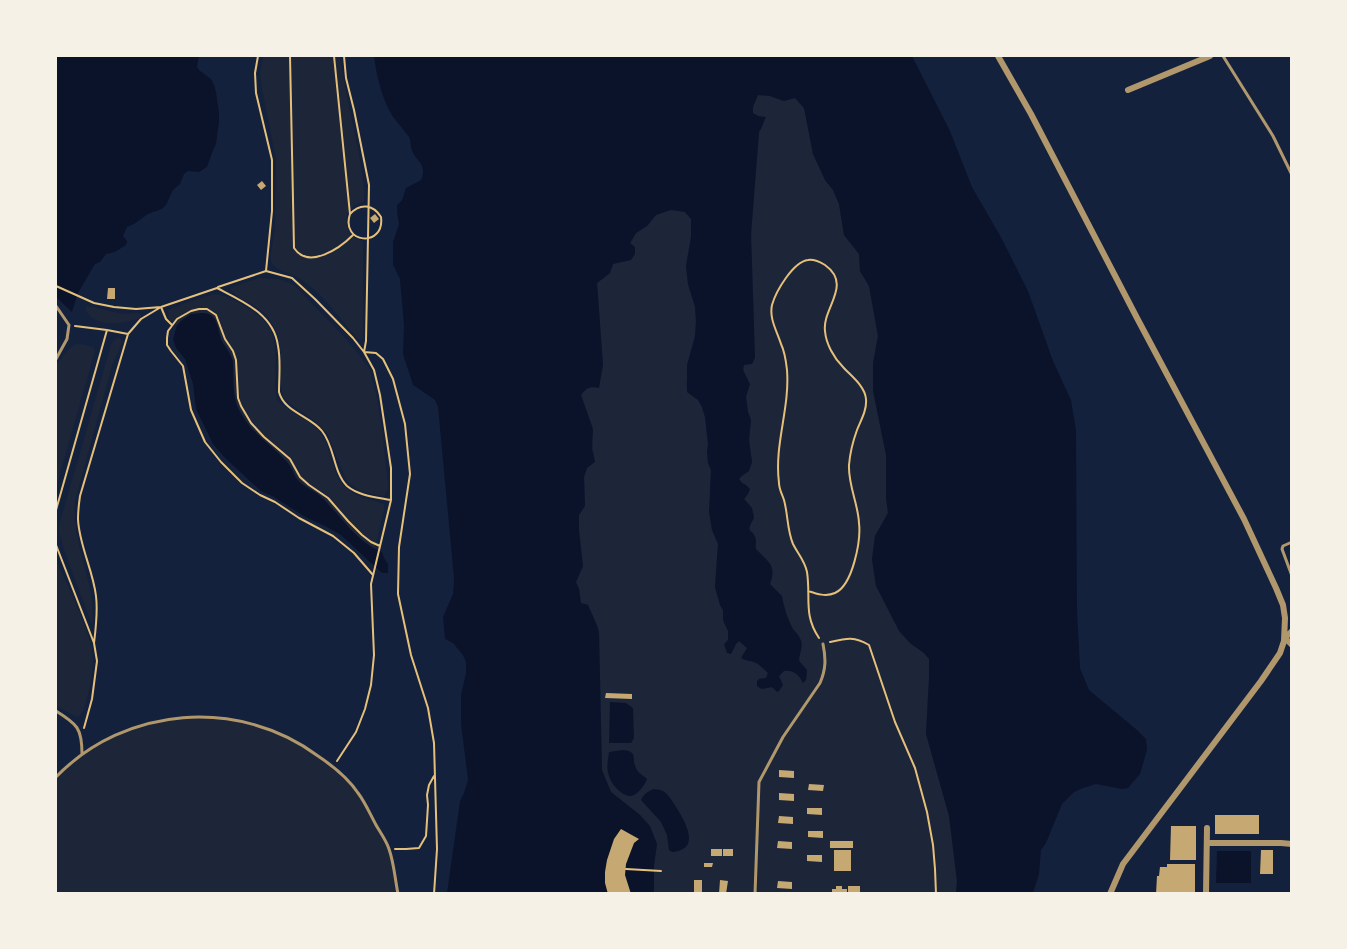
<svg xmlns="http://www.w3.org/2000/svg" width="1347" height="949" font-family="'PT Sans',sans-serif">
  <rect width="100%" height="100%" fill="#14213d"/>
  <!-- green -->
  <path fill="#1d2539" d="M263,56H340C344,87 352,118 358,149C361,167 365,184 364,201C361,203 357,204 354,206C345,211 344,226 350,233C353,238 358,240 363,241V339H358C340,319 322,292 299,278C290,272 277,272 271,262V254L275,227L276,159L262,89L260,74Z
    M757,95L770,96L784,101L795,98L804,108L813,154L825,180L833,190L839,204L844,235L859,254L860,271L869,286L878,336L873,363L881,427L886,455V498L888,513L875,536L872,559L876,586L887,606L910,643L924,653L929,659V678L926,734L949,815L957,881L956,893H654V865L657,844L640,815L611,792L602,770L599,633C597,623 592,615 588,605L581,603L579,589L576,582L583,566L579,531V515L585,506L584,477L587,468L595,461L587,412L581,395C586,387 596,384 600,376C602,372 602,368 603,365L597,283L610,273L613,264L630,244L636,233L647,226L656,215L671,209L685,212L691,219V237L686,266L688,284L695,307L696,321L695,336L686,384L687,391L698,400L702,407L705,417L708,445L707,452L708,463L711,470L710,500L712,530L718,544L715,587L720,605L723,610V621L728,631V640L734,650L736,643L739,641L747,648L742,659L757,663L768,673L766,678L759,679L757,686L761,689L771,687L775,689L783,685L779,676L784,671C792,670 799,674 802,682L804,683L807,677V670L799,661C799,656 801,651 802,646C802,638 797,634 793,629C788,621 783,604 782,596L770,584C777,566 768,562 756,550C755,546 756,543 756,540C753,527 744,535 754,518L752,508L744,499L749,492L746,485L742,483L739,479L743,475L749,471L752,462L749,440L751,420L748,412L746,397L748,379L745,375L743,367L746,364L755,351L753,340L754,325L751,234L759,131C763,127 763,123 765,118L758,116L753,113V107Z
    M259,278L279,279L294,285L347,340L369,368L376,394L382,429L388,487L385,495L382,496L363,492L347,482L327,433L315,421L286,401L283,397C276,364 290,341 264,313C254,303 238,300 230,289L231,287Z
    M214,294C226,295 234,300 244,306C290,330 270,360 277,400C289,412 306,417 318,430C335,450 328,478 353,493C363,499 374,500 384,504V509L375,549C358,540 345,524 333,511C329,506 325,500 321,496C310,488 299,485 294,471L250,427L237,406L232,379L233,361L228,349L222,342L214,318C198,312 190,312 177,325L169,319L168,310L185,303Z
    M85,306C99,307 112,313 126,314C133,314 135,312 141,314V317C125,325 90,329 85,306Z
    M118,337L123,341L112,366L75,501C72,533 85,562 91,594C93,604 93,616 93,627L65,553L59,532L60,522L109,352L111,344Z
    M76,344L86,345L93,347L95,351L56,488V365L69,349Z
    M56,560C67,585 93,634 93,661C93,673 90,686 87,698C85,706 84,714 77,717L56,706Z
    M195,716L235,719L271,729L304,745L333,766L358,793L389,848L398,894H56V777C82,750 117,731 153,722C166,718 181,718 195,716Z"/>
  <!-- water -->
  <path fill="#0b132b" d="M56,56H199L197,67L199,70L211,79L214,85L216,92L219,113V122L216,144L212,153L207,167L199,172L188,171L184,174L180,184L173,190L166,205L162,209L148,214L134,224L127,227L123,236L127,241L126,245L115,252L106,254L100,262L95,264L78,293L72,312L56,297Z
    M374,56H912L950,131L972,187L1002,239L1028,291L1053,361L1071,400L1076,430L1077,611L1080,668L1089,690L1137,730L1146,739L1147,750L1140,774L1128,788L1122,789L1096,784L1083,788L1074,792L1062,804L1046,843L1041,850L1039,874L1033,893H956L957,881L949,816L926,734L929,678V659L924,653L910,643L899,631L876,586L872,559L875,536L888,513L886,498V455L873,391V363L878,336L869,286L860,271L859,254L844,235L839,204L833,190L825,180L813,154L804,108L795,98L784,101L770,96L758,95L753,107V113L758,116L766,117C763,122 763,127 759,132L751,234L755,358L752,364L744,365L743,370L750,384L746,397L748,412L751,420L749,440L752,462L749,471L743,475L739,479L742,483L746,485L750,489L748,494L744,499L752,508L754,518C744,535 753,527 756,540C756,543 755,546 756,549C768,562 777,565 770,584L782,596C783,604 788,621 793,629C796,633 799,635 801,641C803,647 799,654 799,661L807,670L806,680L803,683C799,674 793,670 784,671L779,676L783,685L779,691L777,692L772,687L762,689L757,686V681L759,679L766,678L768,673C764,669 759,664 754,662C749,660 746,661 741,658L747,648L739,641L736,644L731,654L727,653L724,644L728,640V631L723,620V610L720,605L715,587L718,544L712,530L709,512L711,470L708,463L707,452L708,444L705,417L702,407L698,400L687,392V365L695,336L696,321L695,307L688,284L686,266L691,237V219L685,212L671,210L656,215L647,226L636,233L630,243L635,247V254L631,260L613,264L610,273L597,283L603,365L599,388C590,386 586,388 581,395L593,429L592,449L595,462L587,468L584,477L585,506L579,515V531L583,566L576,582L579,589L581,603L588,605C592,615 597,623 599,633L602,770L611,792L640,815L650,826L657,844L654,865V893H447L460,801L464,793L468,780L461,724V695L466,673V662L463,655L453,643L445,639L443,617L453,594L454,578L438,407L435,400L413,385L403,354L404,326L400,279L393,265V242L399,224L397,213V205L402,200L406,188L421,180C427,164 418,163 412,151C410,146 411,141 409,137C403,128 394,120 389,110C381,94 376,74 374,56Z
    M202,313C206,313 211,314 214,318C218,323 219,333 221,339C225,348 232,354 233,363C234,378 232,395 238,408C250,433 270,443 287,462C292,467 293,473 296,478C302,487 314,490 321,497C342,516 355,541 382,552L384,558L388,564V573H382L371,563L341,535L325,526L307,518L274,497L261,491L226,459L213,444L196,409L193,384L185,359L176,348L173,339L177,325L182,320L191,314Z
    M610,702L626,703L633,708L634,738L631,743H609Z
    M623,750C639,752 631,758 636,768C638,773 644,776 647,779C645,785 637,796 630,796C622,796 611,784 609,776C606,769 608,759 609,752Z
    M654,789C658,790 659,789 663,791C669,795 672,801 676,807C685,821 702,850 672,852L669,850L667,835L661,822L641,800C643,795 648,791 654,789Z
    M1217,851H1251V883H1216Z"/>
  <!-- building -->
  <path fill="#c6a872" d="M262,181L266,186L261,190L257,185Z
    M375,214L379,219L374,223L370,218Z
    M108,288H115V299H107Z
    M606,693L632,694V699L605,698Z
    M779,770L794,771V778L779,777Z
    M809,784L824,785L823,791L808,790Z
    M779,793L794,794V801L779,800Z
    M807,808H822V815L807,814Z
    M1215,815H1259V834H1215Z
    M779,816L793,817V824L778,823Z
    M1171,826H1196V860H1170Z
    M621,829L639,839L634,843L626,864L625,875L631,894H608L605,883V872L607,860L614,839Z
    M808,831H823V838L808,837Z
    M778,841L792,842V849L777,848Z
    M830,841H853V848H830Z
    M711,849H722V856H711Z
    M723,849H733V856H723Z
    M834,850H851V871H834Z
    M1261,850H1273V874H1260Z
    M807,855H822V862L807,861Z
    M704,863H713L712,867H704Z
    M1167,864H1195V894H1156L1157,876H1159L1160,867H1167Z
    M694,880H702V894H694Z
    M720,880L728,881L726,894H719Z
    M778,881L792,882V889L777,888Z
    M836,886H842V889H847V894H832V889H836Z
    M848,886H860V894H848Z"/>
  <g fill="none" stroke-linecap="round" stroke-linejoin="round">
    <!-- path -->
    <path stroke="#e5c07b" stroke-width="2" d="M258,56L255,73L256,93L272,160V211L266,271L292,278L315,299L353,338L364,352L376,353L383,359L393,379L405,424L410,474L399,547L398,594L411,655L428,708L434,743L437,849L434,894
      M290,56L294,248C309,270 340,248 353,235
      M334,56L350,214C340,244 385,248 381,217C373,204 360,203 350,214
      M56,286L94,303L114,307L136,309L161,307L217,288C242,301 274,314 278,346C281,360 279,377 279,392C284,412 310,416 322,431C335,447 333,472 347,486C359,496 376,497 391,500
      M218,287L266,271
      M128,334L141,319L161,307L166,319L172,325
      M56,510L107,330L75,326
      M56,545L94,643L97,661L92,699L84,728
      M373,575L354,553L333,536L299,518L275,502L260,495L242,483L221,462L205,442L191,410L183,366L171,351L167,345V338L168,331L177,319L191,311L199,309H207L216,315L225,339L233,351L236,360L238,398L241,406L251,423L264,437L290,459L300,477L309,485L328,498L348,521L362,535L371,542L380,546
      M808,591C817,594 826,597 835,593C853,585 861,540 859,523C858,503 848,485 849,465C850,453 853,441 857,430C861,420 867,410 866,399C865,386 851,376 843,367C834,358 826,344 825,331C822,308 853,285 825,265C820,262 814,259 808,260C793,262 776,291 772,305C769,319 777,331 781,344C785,352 786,361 787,370C790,409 774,444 779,483C779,489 782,494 784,500C788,514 787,530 793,544C798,554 805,561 807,572C811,598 803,614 819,638
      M830,642C847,638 854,636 869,645L895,722L915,768L927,812L933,845L935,869L936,894
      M94,643C96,627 98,612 96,596C93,570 79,545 78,519C78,511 79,503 80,496L128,334L107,330
      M337,761L356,732L365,709L371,685L374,655L371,584L391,500V468L380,395L374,370L364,352L366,341L369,185L354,110L346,78L344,56
      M395,849H406L419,848L426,836L428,805L427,795L429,785L434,776
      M626,869L661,871"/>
    <!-- service -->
    <path stroke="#b1986c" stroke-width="3" d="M1223,56L1273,136L1292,175
      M56,306L69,325L67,339L56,359
      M1292,542L1283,546L1282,549L1292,576
      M56,711C77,724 82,728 82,754
      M56,777C125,706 238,697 318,756C333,766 348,778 358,793C365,802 370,814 376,825C380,832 386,840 389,849C394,863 395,879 398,894
      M755,894L759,782L783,737L820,683C826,669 826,659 823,644"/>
    <!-- minor -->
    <path stroke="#b1986c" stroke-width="6" d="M998,56L1031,114L1137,318L1244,519L1276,588L1283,605L1285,618L1284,641L1280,653L1261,681L1123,864L1110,894
      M1128,90L1210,56
      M1292,631L1285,638L1292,645
      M1207,843H1281L1292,844
      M1206,894L1207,828"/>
  </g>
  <!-- border -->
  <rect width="1347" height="949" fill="none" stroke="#f6f1e7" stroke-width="114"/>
</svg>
